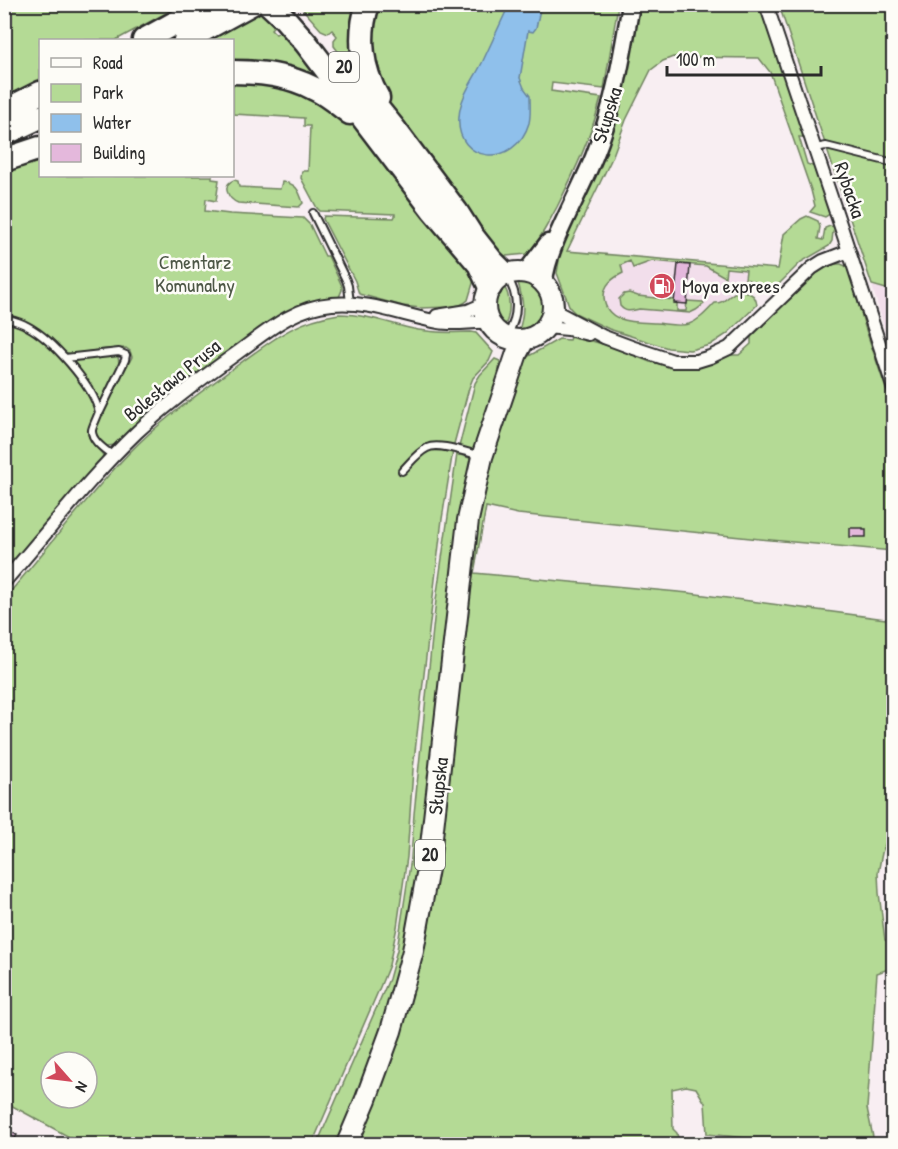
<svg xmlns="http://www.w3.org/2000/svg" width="898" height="1149" font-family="'Patrick Hand',sans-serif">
  <rect width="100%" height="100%" fill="#f8eef2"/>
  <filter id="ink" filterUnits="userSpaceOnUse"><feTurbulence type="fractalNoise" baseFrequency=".0167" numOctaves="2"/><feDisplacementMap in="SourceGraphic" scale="12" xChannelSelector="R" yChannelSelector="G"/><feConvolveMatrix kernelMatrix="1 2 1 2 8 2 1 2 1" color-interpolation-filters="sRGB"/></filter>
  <g filter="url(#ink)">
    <!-- built -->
    <path fill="#f2deeb" d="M567,251L750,267L748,300L717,330L623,322L599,312Z
      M872,285L893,291V358Z"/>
    <!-- green -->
    <path fill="#b4da95" stroke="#708260" stroke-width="1.5" fill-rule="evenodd" d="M5,4H181V5L116,40H40V79L5,97Z
      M299,5H361L363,85L334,46V40L337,36L332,30L328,33L321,30Z
      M374,5H618L604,89L552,83L551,91L601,98C591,137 575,171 557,207C548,223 540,241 527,254L506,256L500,254L402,128L378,88L368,35Z
      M637,5H759L805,137H799L807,164L815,167L830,214L825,217L810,212L815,206L811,190L770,72L759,58L673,57L663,61L651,70L626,120L612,158L567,251L778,269L784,234L801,219L807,216L818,221L820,227L818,239L823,240L825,228L830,226L836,227V230L833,232L832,241L829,246L801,262L773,290C763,288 756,281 745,279L746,270L726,268L725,277L706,266L652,261L633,268L630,261L621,265L623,273C613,278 604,284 604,297C605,324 637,322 656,323C667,324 679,327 689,324C700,320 707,311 715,303C729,304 731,285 749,293C755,296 756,299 757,305L727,334L710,345L690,350L668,348L609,329L575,313L570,308L557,273L559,261L554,259Z
      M779,5H893V291L872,285Z
      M265,8L275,25L271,29L276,34L282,30L348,104L233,68L232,40H208Z
      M233,79L279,82L345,117L367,138L449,240L473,275L474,280L468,300L464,303L460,305L448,307L421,308L403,306L359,294L355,281L323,219L324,216L394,218L395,216V214L320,211L317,208L301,178L302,171H308L310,126H304V118L233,114Z
      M40,153V176H212V179L219,180L216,201L206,199L205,211L230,214L303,218L310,225L325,256H328L342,286V290L339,297L301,305L271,320L173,394L116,445L107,446C99,440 94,436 96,426L120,377L130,361L132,357L130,351L126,348L106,349L70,354L65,352C44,333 32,322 5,314L4,166Z
      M234,180L238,181L239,187L280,189L282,182C296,183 299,190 303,203L299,207L238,203C228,199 221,185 234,180Z
      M835,264H841L848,267L865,327L893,410V551L760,539L518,514L486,507L474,573L689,593L893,620V828L890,830L882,853L878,873L879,893L885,940L893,943L894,967L877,973L867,1108L873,1137V1144H805L707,1134L705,1103L696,1088L686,1086L672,1089L673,1129L677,1133L679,1144H354L405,1015L426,942L438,863L477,503L518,365H523L527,357L559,339L569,340L571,335L613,347L650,362L680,368L698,367L722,359L730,355H739L751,344V336C772,315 808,272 835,264Z
      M517,279C550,277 557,325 528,332C527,333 519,333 518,333C526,311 523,300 517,279Z
      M502,284C512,295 511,316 503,329C488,316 489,298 502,284Z
      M629,293L638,296L674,300V302H677V311H686L687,301L703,302L704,304L696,310L690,313L639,309C631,311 626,313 620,306L619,299L624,294Z
      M339,314C364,314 385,322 409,328C429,333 450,333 471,332L476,333L493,352L489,361L473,378L469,388L454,444L442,519L413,769L407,857L397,927L389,965L380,987L312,1144H82L5,1102V598C46,550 85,499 129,453C162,419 201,392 239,364C274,339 294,321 339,314ZM51,1062H87V1098H51Z
      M5,321C34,327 55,352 73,374C81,384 90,394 94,406C97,417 85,426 89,437C91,443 98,449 103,455L102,459L5,574Z
      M111,355L118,356L119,364L102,400L100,401L93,390L72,363L74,361Z
      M495,359L500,361L496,392L475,451L459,447L475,383L480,375Z
      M457,454L473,459L409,950L341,1144H317L389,979L397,950L411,858L414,814L436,600Z"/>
    <!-- water -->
    <path fill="#8fc0eb" stroke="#67849e" stroke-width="1.5" d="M509,5H541L536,28L533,32L528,31L520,78L524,88L530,96C530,104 531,115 529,123C515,170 455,163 459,117C460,97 473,81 482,63C491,44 500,24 509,5Z"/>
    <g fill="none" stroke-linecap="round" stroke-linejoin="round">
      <!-- stream -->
      <path stroke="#67849e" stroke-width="3" d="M674,1139V1144"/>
    </g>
    <!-- building -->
    <path fill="#e4b8dc" stroke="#2b2b2b" stroke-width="1.5" d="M678,264L690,265L687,304L674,303Z
      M850,528H863V530H866V537H850Z
      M5,1129L17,1135L12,1144H4Z"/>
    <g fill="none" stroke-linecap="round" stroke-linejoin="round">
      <!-- service casing -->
      <g stroke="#2b2b2b" stroke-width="10">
        <path id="service" d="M815,148L826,146L894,163
          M313,213L346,280L348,286L350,303
          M4,318C12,320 21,322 27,326C52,339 93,385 99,412C97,418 93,425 92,430C91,441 106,450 113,456
          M506,338C518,318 520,297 507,277
          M65,358L119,352L126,355L125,360L100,412
          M402,471C410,463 417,453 427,448C438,442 465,452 478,455"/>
      </g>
      <!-- minor casing -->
      <g stroke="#2b2b2b" stroke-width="16">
        <path id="minor" d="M766,4L842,230L894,389
          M553,310L604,337L631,347L673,361H697L710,357L729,348L812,268L823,261L849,251
          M437,316L468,311L484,304
          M546,327L568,329L588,334
          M4,582C48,532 89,478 137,432C168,403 202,378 237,353C266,332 294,307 332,304C366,300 405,316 439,322C456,325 472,321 489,322"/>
      </g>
      <!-- secondary casing -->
      <g stroke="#2b2b2b" stroke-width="21">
        <path id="secondary" d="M526,272L548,243
          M544,282C545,267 550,255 555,242C567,213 582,186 594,157C614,108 622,57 631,4"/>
      </g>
      <!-- primary casing -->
      <g stroke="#2b2b2b" stroke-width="24">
        <path id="primary" d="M485 306a34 34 0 1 1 68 0a34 34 0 1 1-68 0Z
          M347,1144L366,1099L391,1031L413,951L429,863L468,520L482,457L517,353L524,340"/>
      </g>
      <!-- motorway casing -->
      <g stroke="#2b2b2b" stroke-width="27">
        <path id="motorway" d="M269,4L285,19L306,43L433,210L479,264L490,287
          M368,4C357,36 362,70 378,98
          M144,40L209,4
          M185,40L251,4
          M344,67L396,131L456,211L470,233L492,261L505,274
          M232,72C261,72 289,75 315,89C328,95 339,105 350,113
          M4,111L40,93
          M4,134L40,117
          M4,160L40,148"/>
      </g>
      <!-- service -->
      <use href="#service" stroke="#fdfcf7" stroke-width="6"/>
      <!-- minor -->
      <use href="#minor" stroke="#fdfcf7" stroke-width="12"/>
      <!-- secondary -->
      <use href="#secondary" stroke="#fdfcf7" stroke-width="16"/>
      <!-- primary -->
      <use href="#primary" stroke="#fdfcf7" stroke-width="20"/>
      <!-- motorway -->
      <use href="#motorway" stroke="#fdfcf7" stroke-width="22"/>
    </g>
  </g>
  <!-- icons -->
  <defs>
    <g id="fuel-disc" transform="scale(1.35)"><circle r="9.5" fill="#d1495b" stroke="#fdfcf7"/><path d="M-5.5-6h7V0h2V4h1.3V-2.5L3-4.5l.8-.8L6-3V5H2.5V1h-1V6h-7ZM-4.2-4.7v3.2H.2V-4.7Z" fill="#fff"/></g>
  </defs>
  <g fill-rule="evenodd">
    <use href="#fuel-disc" x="662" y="286"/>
  </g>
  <g text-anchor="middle" stroke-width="5" stroke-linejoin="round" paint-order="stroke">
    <!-- shield labels -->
    <g fill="#fdfcf7" stroke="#6a6a68" stroke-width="1.5">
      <rect x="329" y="52" width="30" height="30" rx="4.5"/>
      <rect x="415" y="840" width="30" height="30" rx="4.5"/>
    </g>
    <g font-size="18" font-weight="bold" fill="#2b2b2b">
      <text x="344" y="73">20</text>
      <text x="430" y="861">20</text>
    </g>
    <!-- street labels -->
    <g font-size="20" fill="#2b2b2b" stroke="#fdfcf7">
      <text transform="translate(607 115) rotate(-73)" y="7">Słupska</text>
      <text transform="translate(850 190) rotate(71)" y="7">Rybacka</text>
      <text transform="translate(172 380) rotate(-39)" y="7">Bolesława Prusa</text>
      <text transform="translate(438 786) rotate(-84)" y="7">Słupska</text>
    </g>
    <!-- park labels -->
    <g font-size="20" fill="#4d5746" stroke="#fdfcf7">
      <text x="195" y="269">Cmentarz<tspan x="195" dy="23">Komunalny</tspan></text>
    </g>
    <!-- poi labels -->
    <g font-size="20" fill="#2b2b2b" stroke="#fdfcf7" text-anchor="start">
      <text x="682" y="293">Moya exprees</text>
    </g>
  </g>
  <!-- margin -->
  <rect width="898" height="1149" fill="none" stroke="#fdfcf7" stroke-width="24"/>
  <rect x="12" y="12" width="874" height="1125" fill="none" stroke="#2b2b2b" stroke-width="2" filter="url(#ink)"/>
  <!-- legend -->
  <rect x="39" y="39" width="195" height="138" fill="#fdfcf7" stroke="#a9a8a5" stroke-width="1.5"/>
  <rect x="51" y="58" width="30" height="9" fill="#fdfcf7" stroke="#a9a8a5" stroke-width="1.5"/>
  <text x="93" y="69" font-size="18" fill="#2b2b2b">Road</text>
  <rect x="51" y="84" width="30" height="18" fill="#b4da95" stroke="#a9a8a5" stroke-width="1.5"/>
  <text x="93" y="99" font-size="18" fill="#2b2b2b">Park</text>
  <rect x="51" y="114" width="30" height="18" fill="#8fc0eb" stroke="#a9a8a5" stroke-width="1.5"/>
  <text x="93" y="129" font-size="18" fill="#2b2b2b">Water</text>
  <rect x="51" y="144" width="30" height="18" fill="#e4b8dc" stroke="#a9a8a5" stroke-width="1.5"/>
  <text x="93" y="159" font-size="18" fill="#2b2b2b">Building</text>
  <!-- north arrow -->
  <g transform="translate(69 1080) rotate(118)"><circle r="28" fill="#fdfcf7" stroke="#a9a8a5" stroke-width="1.5"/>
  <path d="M0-4.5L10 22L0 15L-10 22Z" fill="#d1495b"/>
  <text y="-9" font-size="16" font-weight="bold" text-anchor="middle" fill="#2b2b2b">N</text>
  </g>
  <!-- scale -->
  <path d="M667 66v9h154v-9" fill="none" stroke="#2b2b2b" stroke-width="3"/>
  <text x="676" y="66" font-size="18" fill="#2b2b2b" stroke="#fdfcf7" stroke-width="4.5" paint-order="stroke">100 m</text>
</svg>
